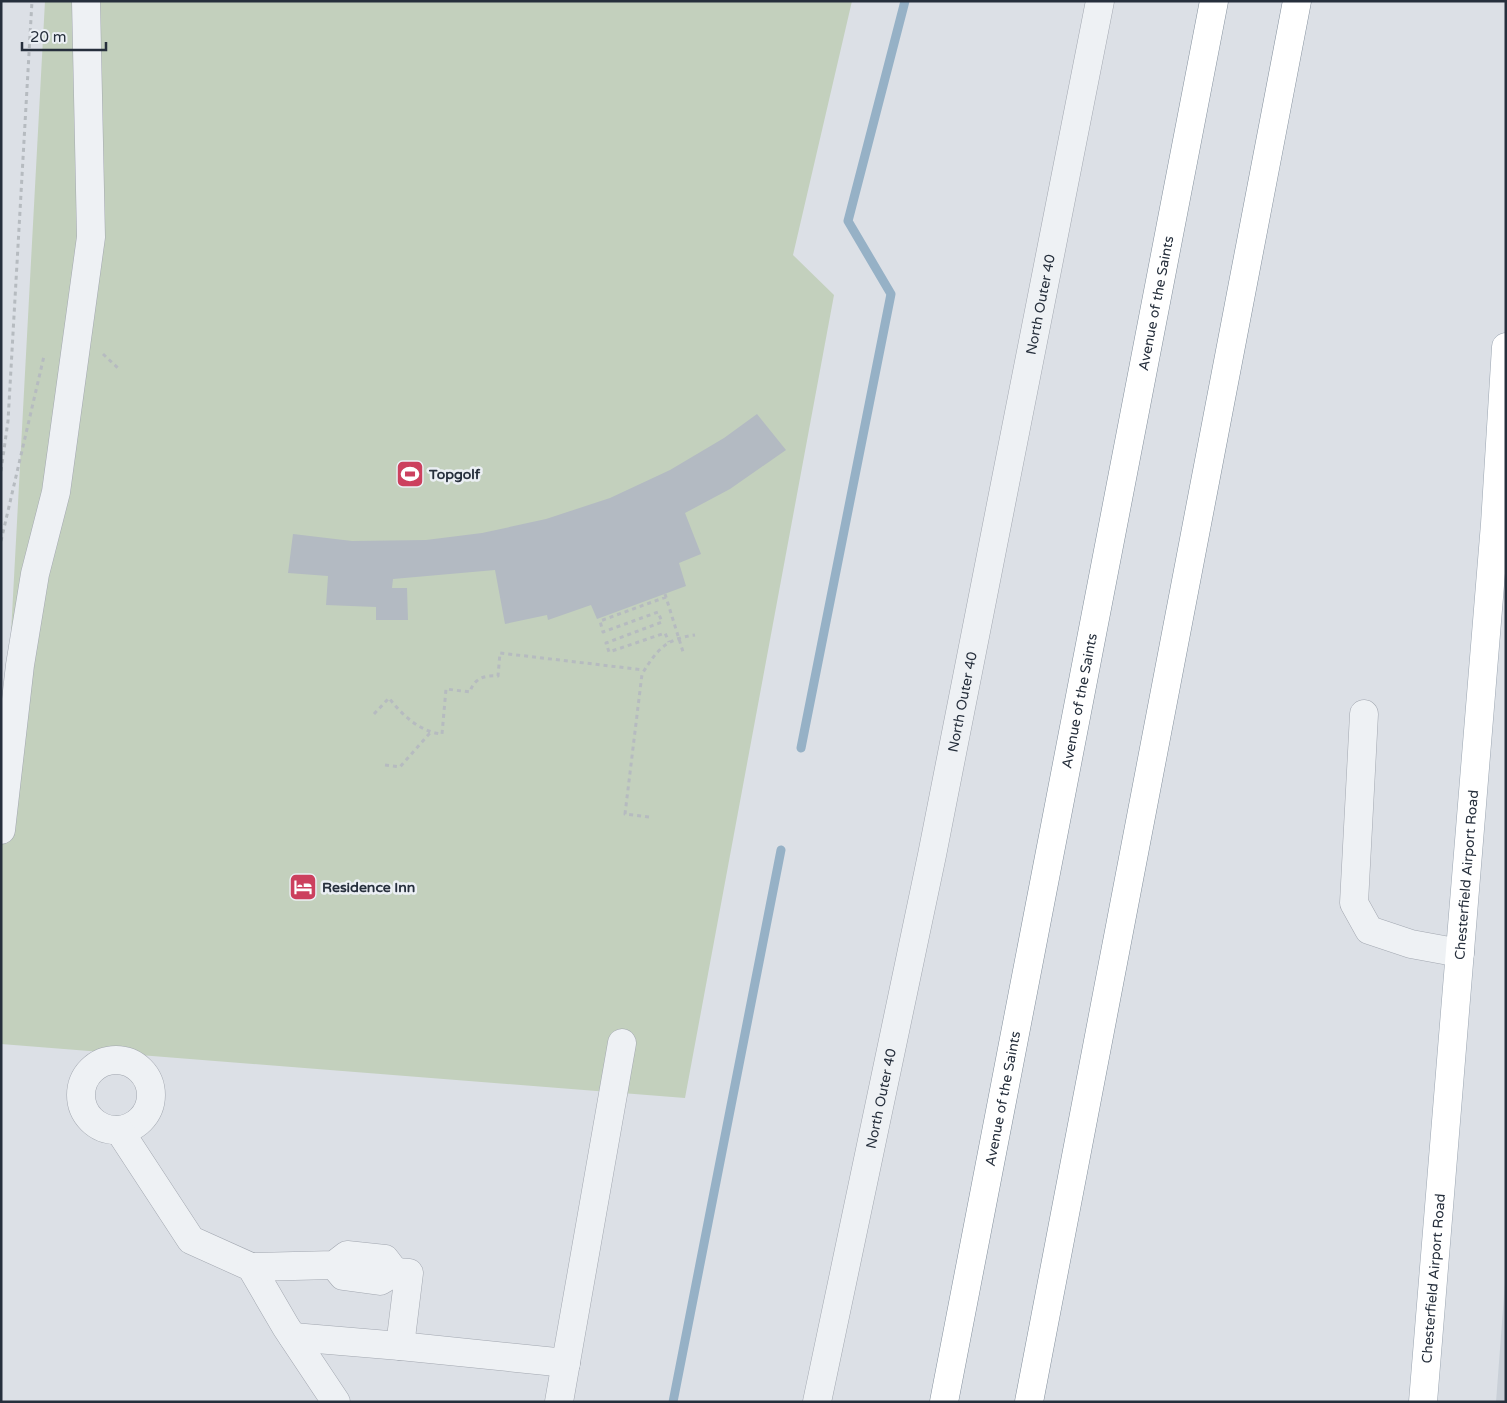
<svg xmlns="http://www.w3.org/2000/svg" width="1507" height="1403" font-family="'Varela Round',sans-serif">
  <rect width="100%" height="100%" fill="#dce0e6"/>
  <!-- built -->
  <path fill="#cad0d8" d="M1506,1269V1402H1496Z"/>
  <!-- green -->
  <path fill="#c3d0bd" d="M45,1H852L793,255L834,295L685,1098L1,1044V854L10,652Z"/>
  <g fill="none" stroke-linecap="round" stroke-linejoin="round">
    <!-- stream -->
    <path stroke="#96b1c6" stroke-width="9" d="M801,748L891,294L848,221L905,1
      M673,1402L781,850"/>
  </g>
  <!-- building -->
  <path fill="#b3bac2" d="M757,414L786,450L730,489L685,513L701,554L679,563L686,586L597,619L591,605L548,620L547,615L505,624L495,570L393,579L392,588H407L408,620H376V607L326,605L328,576L288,573L293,534L352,541L426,540L482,533L546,519L610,498L670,470L724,438Z"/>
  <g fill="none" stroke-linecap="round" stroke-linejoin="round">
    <!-- minor casing -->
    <g stroke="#a2a7b0" stroke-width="29">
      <g id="minor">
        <path d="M1364,714L1354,903L1369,930L1411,944L1460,953"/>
        <path d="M1,830L20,665L35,574L56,492L91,237L86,1"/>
        <circle cx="116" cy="1095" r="35"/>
        <path d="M119,1130L191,1240L251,1267L286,1327L336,1402"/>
        <path d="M251,1267L334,1265L347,1255L385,1259L395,1272L380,1281L343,1276L334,1265"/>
        <path d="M395,1272L409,1273L400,1346"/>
        <path d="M293,1337L400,1346L566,1363"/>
        <path d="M559,1402L622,1043"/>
        <path id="s1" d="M817,1402L932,855L1100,1"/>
      </g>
    </g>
    <!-- major casing -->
    <g stroke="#9ba5b1" stroke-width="29">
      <g id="major">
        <path id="s2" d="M1423,1402L1495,524L1506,347"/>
      </g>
    </g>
    <!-- highway casing -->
    <g stroke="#838f9c" stroke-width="29">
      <g id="highway">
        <path id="s3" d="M944,1402L1214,1"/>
        <path d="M1029,1402L1297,1"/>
      </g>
    </g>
    <!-- path -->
    <path stroke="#b6bbc0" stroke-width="3" stroke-dasharray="4 4" stroke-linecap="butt" d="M103,354L120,370
      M1,471L8,421L32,1
      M1,541L44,356
      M665,594L684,655
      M666,597L600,621L603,632L658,612L662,622L606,643L609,652L665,633L669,642
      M374,714L389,698C402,715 420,732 442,734L446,689L470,692C474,678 485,675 498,676L500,653L644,670
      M385,765L400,767L430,733
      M649,817L625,814L642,674C657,650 665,639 695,635"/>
    <!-- minor -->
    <use href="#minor" stroke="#eef1f4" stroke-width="28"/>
    <!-- major -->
    <use href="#major" stroke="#fff" stroke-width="28"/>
    <!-- highway -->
    <use href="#highway" stroke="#fff" stroke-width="28"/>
  </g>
  <!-- icons -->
  <defs>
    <g id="stadium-square" transform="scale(1.4375)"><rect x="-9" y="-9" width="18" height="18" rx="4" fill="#cc405e" stroke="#ebeff4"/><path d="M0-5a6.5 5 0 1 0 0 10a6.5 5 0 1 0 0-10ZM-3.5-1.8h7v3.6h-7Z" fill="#fff"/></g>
    <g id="hotel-square" transform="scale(1.4375)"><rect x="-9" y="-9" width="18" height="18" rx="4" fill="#cc405e" stroke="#ebeff4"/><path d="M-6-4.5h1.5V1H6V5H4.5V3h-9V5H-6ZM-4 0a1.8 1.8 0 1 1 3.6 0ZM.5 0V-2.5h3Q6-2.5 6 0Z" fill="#fff"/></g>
  </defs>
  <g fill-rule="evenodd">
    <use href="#stadium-square" x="410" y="474"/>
    <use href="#hotel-square" x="303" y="887"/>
  </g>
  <g text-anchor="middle" stroke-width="5" stroke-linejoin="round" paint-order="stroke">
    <!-- street labels -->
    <g font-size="14" fill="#262f3c" stroke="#ebeff4">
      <text dy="5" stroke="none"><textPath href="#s3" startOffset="1119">Avenue of the Saints</textPath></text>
      <text dy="5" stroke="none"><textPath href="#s1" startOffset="1120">North Outer 40</textPath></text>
      <text dy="5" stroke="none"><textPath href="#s3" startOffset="714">Avenue of the Saints</textPath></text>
      <text dy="5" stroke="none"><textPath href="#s1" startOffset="715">North Outer 40</textPath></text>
      <text dy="5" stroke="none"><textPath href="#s2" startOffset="529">Chesterfield Airport Road</textPath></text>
      <text dy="5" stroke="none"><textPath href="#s1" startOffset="310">North Outer 40</textPath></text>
      <text dy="5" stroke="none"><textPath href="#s3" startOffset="309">Avenue of the Saints</textPath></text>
      <text dy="5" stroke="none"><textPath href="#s2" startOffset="124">Chesterfield Airport Road</textPath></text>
    </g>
    <!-- poi labels -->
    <g font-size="14" font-weight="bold" fill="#262f3c" stroke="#ebeff4" text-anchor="start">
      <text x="429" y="479">Topgolf</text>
      <text x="322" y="892">Residence Inn</text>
    </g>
  </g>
  <!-- border -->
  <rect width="1507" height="1403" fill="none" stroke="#262f3c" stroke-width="5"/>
  <!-- scale -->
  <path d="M22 42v8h84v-8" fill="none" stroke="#262f3c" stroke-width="2.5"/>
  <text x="30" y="42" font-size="15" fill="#262f3c" stroke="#ebeff4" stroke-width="4" paint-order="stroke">20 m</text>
</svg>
